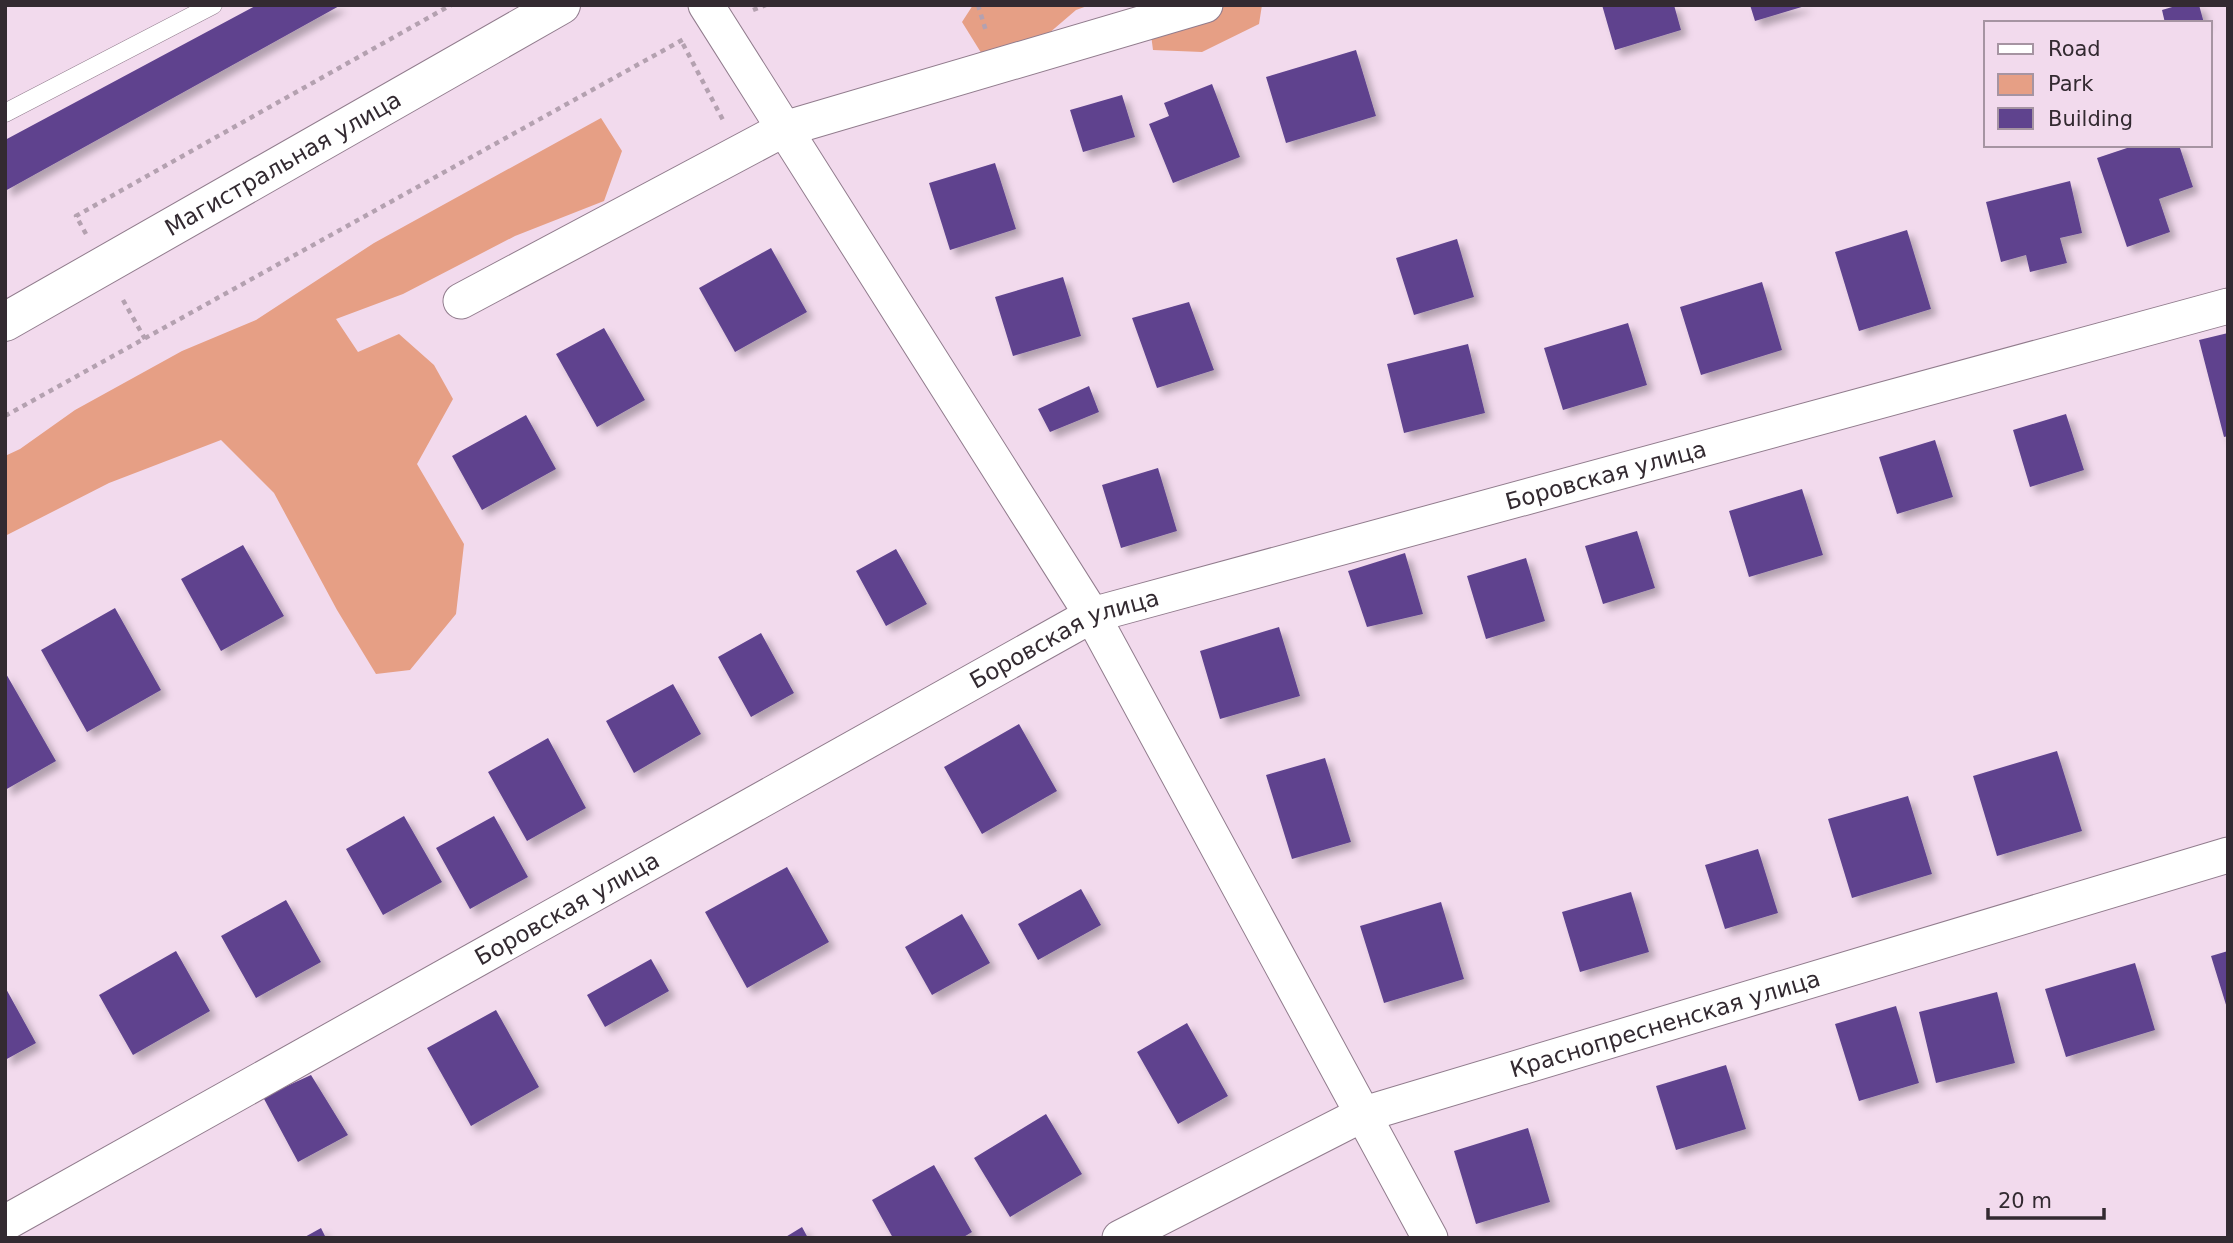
<svg xmlns="http://www.w3.org/2000/svg" width="2233" height="1243" font-family="'DejaVu Sans',sans-serif">
  <defs>
    <filter id="shadow"><feDropShadow dx="6" dy="6" stdDeviation="3.5" flood-color="#0004"/></filter>
  </defs>
  <rect width="100%" height="100%" fill="#f2daed"/>
  <!-- green -->
  <path fill="#e69f85" d="M973,5H1090L1076,10L1034,46L985,59L962,22Z
    M1185,5H1262L1259,24L1202,52L1153,50L1150,27Z
    M601,118L622,151L604,201L515,236L403,294L336,319L358,352L399,334L434,365L453,399L417,464L464,544L456,614L410,670L376,674L337,610L274,493L221,440L109,483L5,536V456L20,449L75,410L182,351L256,320L374,243Z"/>
  <!-- building -->
  <path fill="#5f438e" filter="url(#shadow)" d="M257,5H341L5,191V140Z
    M1602,5H1674L1681,30L1615,50Z
    M1750,5H1805V6L1755,21Z
    M2179,5H2199L2204,23H2165L2162,10Z
    M1356,50L1376,116L1286,143L1266,77Z
    M1212,84L1240,157L1173,183L1149,124L1169,116L1164,103Z
    M1122,95L1135,137L1083,152L1070,110Z
    M2136,145H2179L2193,187L2159,199L2170,232L2127,247L2097,158Z
    M995,163L1016,229L950,250L929,183Z
    M2070,181L2082,233L2060,238L2067,263L2030,272L2026,255L2001,262L1986,202Z
    M1907,230L1931,309L1859,331L1835,252Z
    M1457,239L1474,297L1414,315L1396,258Z
    M771,248L807,312L735,352L699,288Z
    M1063,277L1081,336L1013,356L995,297Z
    M1762,282L1782,350L1701,375L1680,307Z
    M1189,302L1214,370L1157,388L1132,318Z
    M1628,323L1647,385L1563,410L1544,348Z
    M604,328L645,400L597,427L556,354Z
    M2228,333V436L2224,437L2199,340Z
    M1468,344L1485,413L1404,433L1387,364Z
    M1089,386L1099,412L1050,432L1038,409Z
    M2066,414L2084,470L2030,487L2013,430Z
    M526,415L556,469L482,510L452,456Z
    M1935,440L1953,497L1897,514L1879,457Z
    M1158,468L1177,531L1121,548L1102,485Z
    M1802,489L1823,555L1749,577L1729,511Z
    M1637,531L1655,588L1603,604L1585,546Z
    M243,545L284,616L221,651L181,579Z
    M896,549L927,604L886,626L856,571Z
    M1405,553L1423,614L1367,627L1348,571Z
    M1526,558L1545,621L1486,639L1467,576Z
    M115,608L161,690L87,732L41,650Z
    M1279,627L1300,696L1220,719L1200,651Z
    M761,633L794,693L751,717L718,657Z
    M5,672L56,761L5,790Z
    M673,684L701,734L634,773L606,721Z
    M1019,724L1057,791L982,834L944,767Z
    M548,738L586,808L527,841L488,772Z
    M2057,751L2082,831L1997,856L1973,776Z
    M1325,758L1351,842L1292,859L1266,775Z
    M1908,796L1932,874L1852,898L1828,819Z
    M404,816L442,882L383,915L346,849Z
    M494,816L528,877L470,909L436,848Z
    M1758,849L1778,913L1725,929L1705,865Z
    M787,867L829,942L747,988L705,912Z
    M1081,889L1101,925L1038,960L1018,924Z
    M1631,892L1649,952L1580,972L1562,912Z
    M286,900L321,962L256,998L221,936Z
    M1441,902L1464,979L1384,1003L1360,926Z
    M962,914L990,963L932,995L905,947Z
    M176,951L210,1011L133,1055L99,995Z
    M2228,951V1008H2227L2211,956Z
    M651,959L669,991L605,1027L587,995Z
    M2135,963L2155,1030L2066,1057L2045,989Z
    M5,987L36,1043L5,1060Z
    M1997,992L2015,1063L1936,1083L1919,1012Z
    M1896,1006L1919,1083L1859,1101L1835,1024Z
    M496,1010L539,1087L471,1126L427,1048Z
    M1187,1023L1228,1096L1178,1124L1137,1052Z
    M1726,1065L1746,1129L1676,1150L1656,1086Z
    M311,1075L348,1135L298,1162L263,1097Z
    M1046,1114L1082,1174L1010,1217L974,1158Z
    M1528,1128L1550,1202L1476,1224L1454,1151Z
    M934,1165L972,1232L962,1238H893L872,1200Z
    M802,1227L808,1238H784Z
    M321,1228L326,1238H303Z"/>
  <g fill="none" stroke-linecap="round" stroke-linejoin="round">
    <!-- service casing -->
    <g stroke="#917c8d" stroke-width="19">
      <path id="service" d="M5,113L213,5"/>
    </g>
    <!-- minor casing -->
    <g stroke="#917c8d" stroke-width="37">
      <g id="minor">
        <path d="M706,5L1092,615L1430,1238"/>
        <path d="M461,301L784,129L1205,5"/>
        <path id="s1" d="M5,1223L1092,615L2228,306"/>
        <path id="s2" d="M1120,1238L1361,1115L2228,855"/>
      </g>
    </g>
    <!-- secondary casing -->
    <g stroke="#917c8d" stroke-width="40">
      <g id="secondary">
        <path id="s3" d="M5,322L561,5"/>
      </g>
    </g>
    <!-- path -->
    <path stroke="#b4a1b0" stroke-width="4.5" stroke-dasharray="5 5" stroke-linecap="butt" d="M978,5L986,31
      M753,10L766,5
      M683,44L723,120
      M86,234L76,216L451,5
      M123,300L145,339
      M5,416L684,39"/>
    <!-- service -->
    <use href="#service" stroke="#fff" stroke-width="18"/>
    <!-- minor -->
    <use href="#minor" stroke="#fff" stroke-width="35"/>
    <!-- secondary -->
    <use href="#secondary" stroke="#fff" stroke-width="38"/>
  </g>
  <g text-anchor="middle" stroke-width="7" stroke-linejoin="round" paint-order="stroke">
    <!-- street labels -->
    <g font-size="23" fill="#332a31" stroke="#f2daed">
      <text dy="8" stroke="none"><textPath href="#s3" startOffset="320">Магистральная улица</textPath></text>
      <text dy="8" stroke="none"><textPath href="#s1" startOffset="1778">Боровская улица</textPath></text>
      <text dy="8" stroke="none"><textPath href="#s1" startOffset="1211">Боровская улица</textPath></text>
      <text dy="8" stroke="none"><textPath href="#s1" startOffset="644">Боровская улица</textPath></text>
      <text dy="8" stroke="none"><textPath href="#s2" startOffset="588">Краснопресненская улица</textPath></text>
    </g>
  </g>
  <!-- border -->
  <rect width="2233" height="1243" fill="none" stroke="#332a31" stroke-width="14"/>
  <!-- legend -->
  <rect x="1984" y="21" width="228" height="126" fill="#f2daed" stroke="#a694a2" stroke-width="2"/>
  <rect x="1998" y="44" width="35" height="10" fill="#ffffff" stroke="#a694a2" stroke-width="2"/>
  <text x="2048" y="56" font-size="21" fill="#332a31">Road</text>
  <rect x="1998" y="74" width="35" height="21" fill="#e69f85" stroke="#a694a2" stroke-width="2"/>
  <text x="2048" y="91" font-size="21" fill="#332a31">Park</text>
  <rect x="1998" y="108" width="35" height="21" fill="#5f438e" stroke="#a694a2" stroke-width="2"/>
  <text x="2048" y="126" font-size="21" fill="#332a31">Building</text>
  <!-- scale -->
  <path d="M1988 1208v10h116v-10" fill="none" stroke="#332a31" stroke-width="3.5"/>
  <text x="1998" y="1208" font-size="21" fill="#332a31" stroke="#f2daed" stroke-width="5" paint-order="stroke">20 m</text>
</svg>
